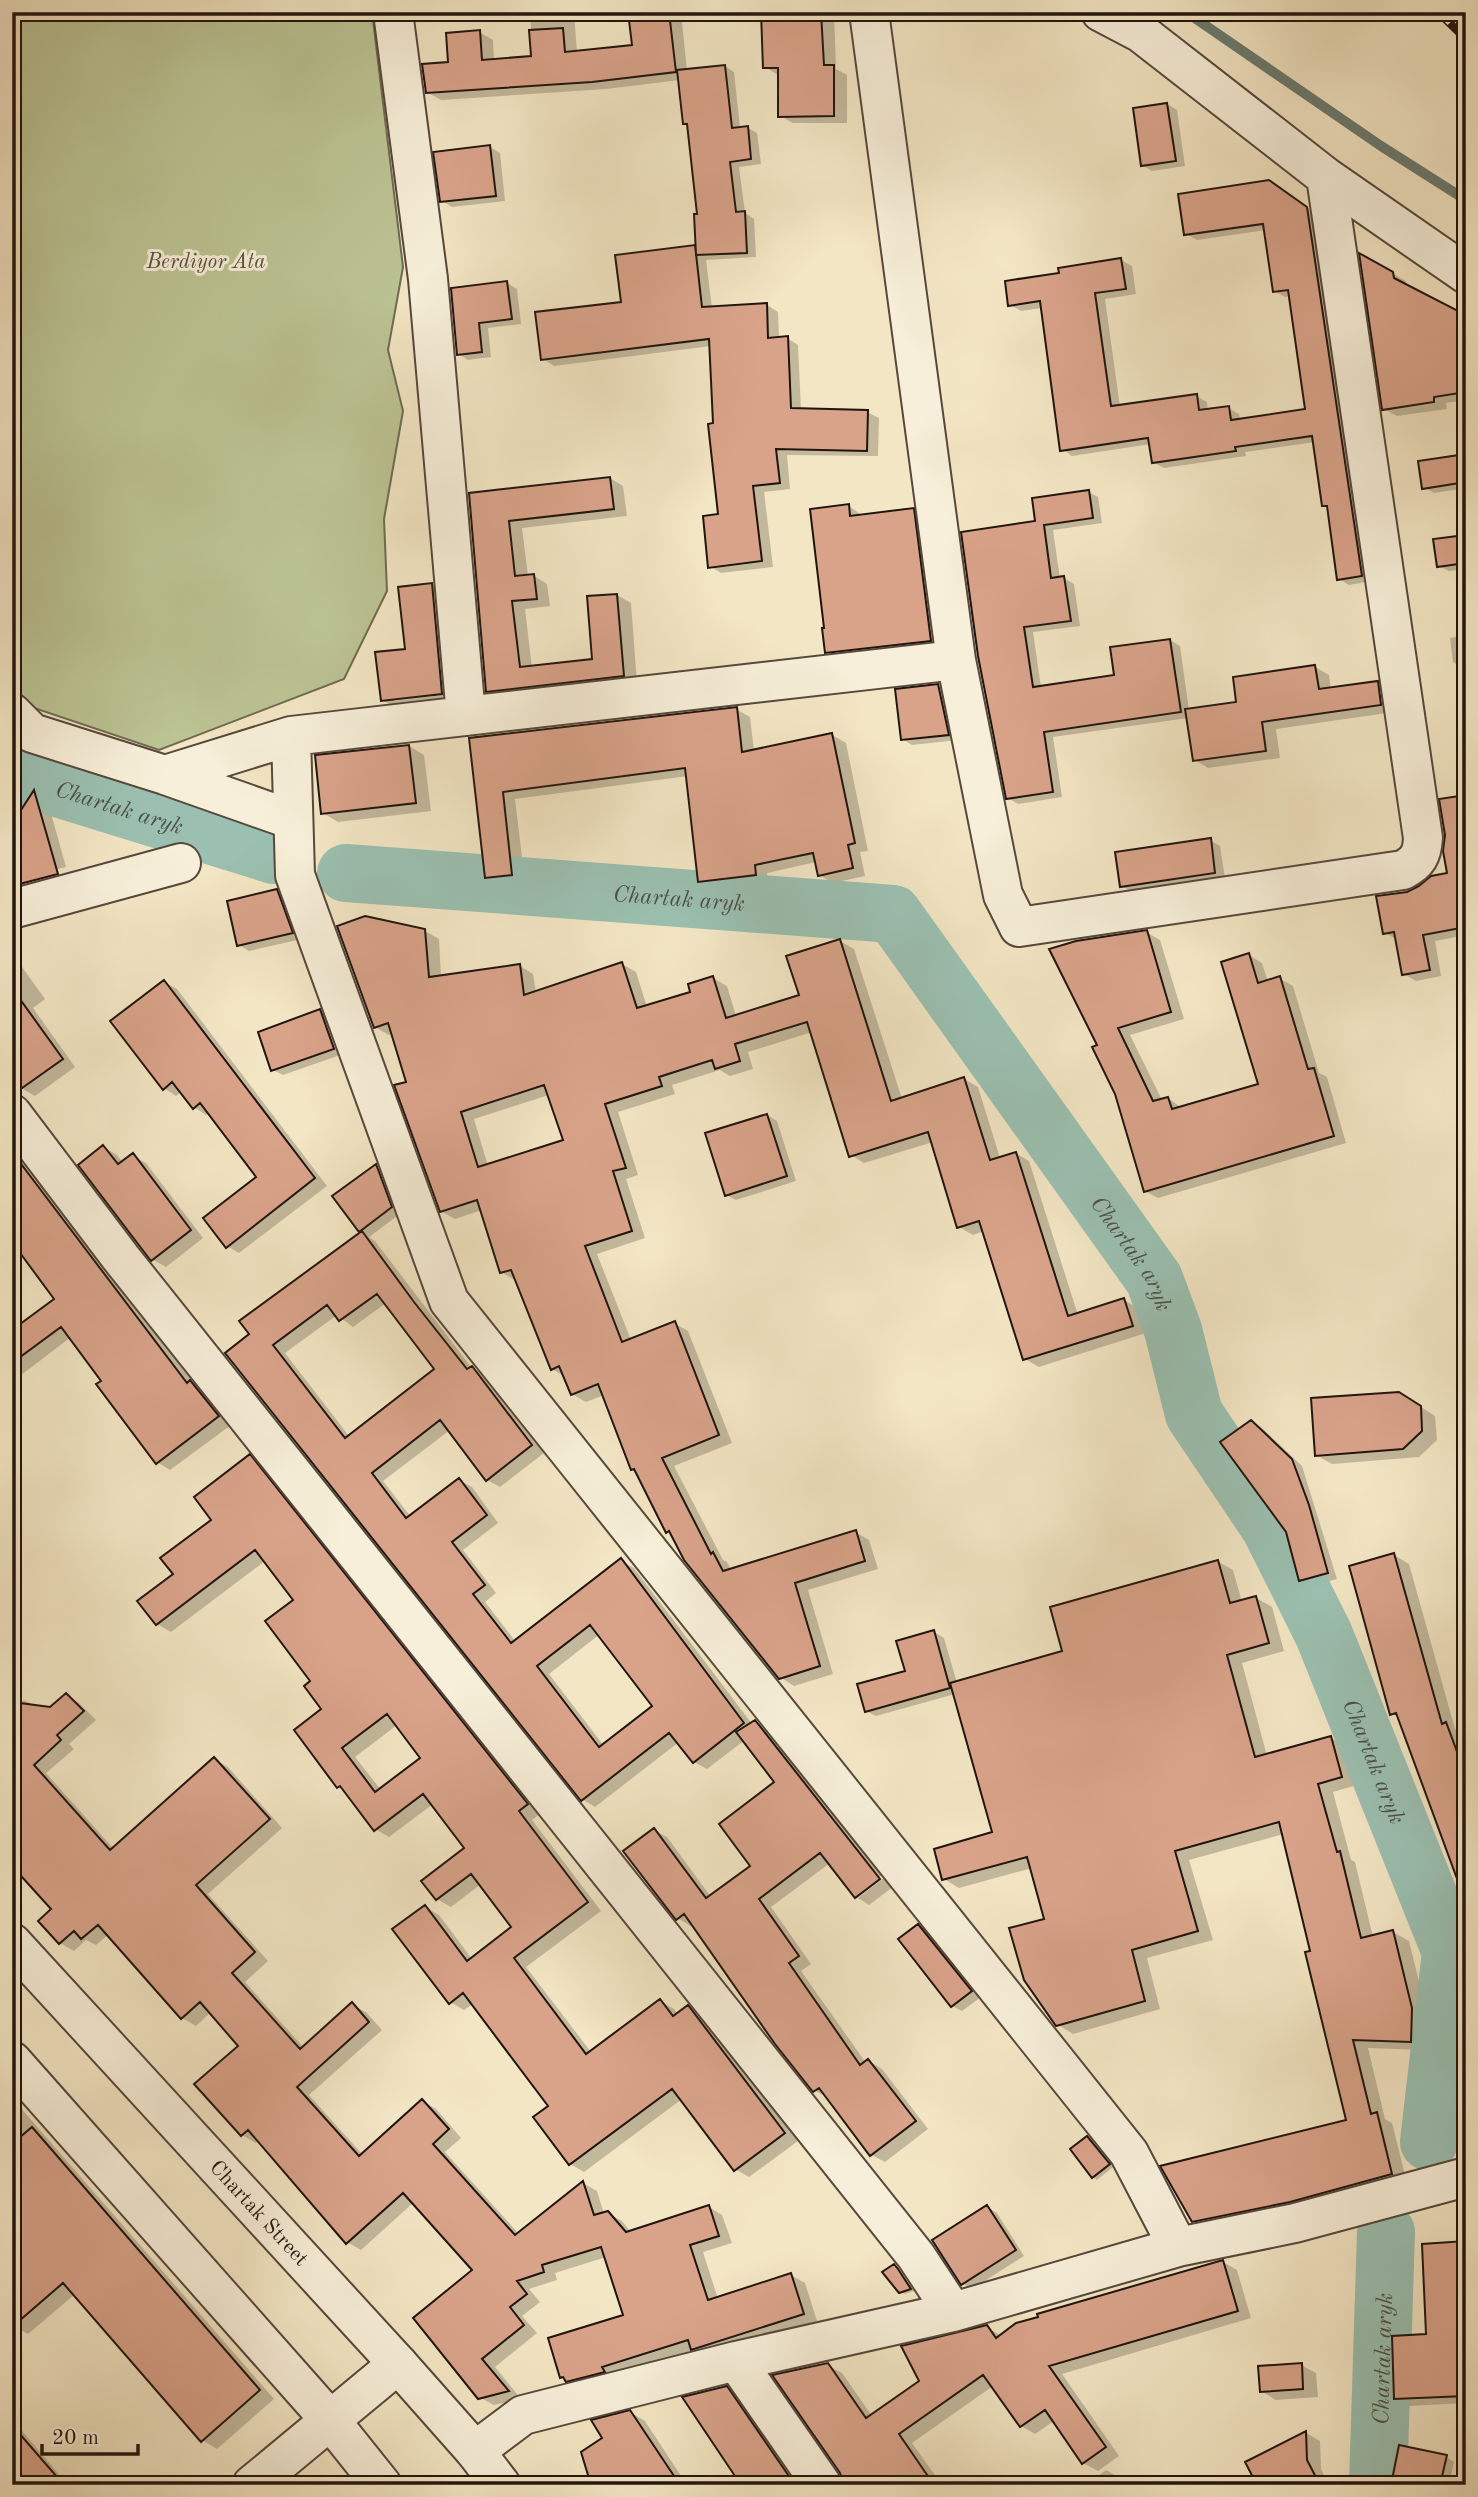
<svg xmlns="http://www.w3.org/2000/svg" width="1478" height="2497" font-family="'Old Standard TT',serif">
  <rect width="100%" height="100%" fill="#f3e6c4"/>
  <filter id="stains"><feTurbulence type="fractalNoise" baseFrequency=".00286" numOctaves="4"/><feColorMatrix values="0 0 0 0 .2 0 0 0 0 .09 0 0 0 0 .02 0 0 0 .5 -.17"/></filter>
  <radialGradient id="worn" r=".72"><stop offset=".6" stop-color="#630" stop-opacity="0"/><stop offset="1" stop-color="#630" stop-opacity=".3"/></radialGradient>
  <!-- green -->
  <path fill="#bcc494" stroke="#6e6c52" stroke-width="2" d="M12,12H372L403,267L388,350L403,411L384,519L387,591L344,679L159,750L28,706L12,690Z"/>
  <!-- shadow -->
  <path fill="#0003" fill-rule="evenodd" d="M530,12H574L577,53L634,46L630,12H681L687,71L725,66L734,72L740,128H748L757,133L761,164L739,167L745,213L754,219L756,257L706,260L712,308L767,305L778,312L779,339L787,338L798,345L801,410L867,412L879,418L878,456L787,455L790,489L764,492L773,567L721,573L710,566L720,516L711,346L554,366L543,359L623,304L694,247L697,249L699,215L689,126L684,123L680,80L606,89L441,100L427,92L479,32L493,40L494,60L533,58Z
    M762,12H834L836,69L847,75V123H793L780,116L778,75L765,67Z
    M1167,104L1177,110L1185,166L1152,171L1142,165Z
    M490,147L500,153L505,201L452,207L442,201Z
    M1280,189L1318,215L1372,581L1349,585L1339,579L1329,508L1324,505L1315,442L1245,452L1246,456L1164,468L1153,462L1151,444L1072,456L1062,449L1042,308L1021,311L1010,305L1061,275L1121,260L1132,266L1136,294L1105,299L1120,407L1196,396L1207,402L1208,411L1228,408L1239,414L1240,420L1307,411L1290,296L1285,297L1274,291L1266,230L1197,240L1186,234Z
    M1361,256L1406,281V286L1466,317V400L1446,403L1447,409L1397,416L1384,409Z
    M507,283L517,289L521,324L488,328L491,357L468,360L458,354L453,290Z
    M1466,456V488L1434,493L1424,487Z
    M610,478L623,486L627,516L522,528L528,576H534L547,584L550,606L525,609L532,668L594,661L617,595L631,603L637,683L501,699L488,691L470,495Z
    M1088,492L1098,497L1102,523L1053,530L1060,579L1064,578L1074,584L1080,626L1033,632L1041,687L1116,676L1170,640L1180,646L1189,711L1238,703L1315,667L1329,675L1331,690L1378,683L1391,691L1394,712L1276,729L1280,758L1208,768L1195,760L1188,718L1053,737L1062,797L1018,804L1008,798L979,656L1037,522Z
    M849,506L863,516L913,510L927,518L944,648L840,660L827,652L826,629Z
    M1466,536V569L1449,571L1439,566Z
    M432,585L447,594L457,702L398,709L382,700L407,650ZM451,691V694L394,701V697Z
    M1466,635V667L1463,668L1453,662L1450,638Z
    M938,686L948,692L958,740L912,745L903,739Z
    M736,709L750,717L754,751L832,735L846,743L868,851L860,852L865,876L833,883L819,875L816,862L767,873L768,882L713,888L699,881L688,776L515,799L525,882L500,885L487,877L471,739Z
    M409,746L424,755L431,811L338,822L323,813Z
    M35,792L47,799L66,867L12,880Z
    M1466,797V935L1435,941L1441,976L1416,981L1404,974L1398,940L1385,933L1407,893L1449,875Z
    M1210,840L1220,846L1225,878L1131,891L1121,886Z
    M277,891L287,897L302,939L249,951L239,945Z
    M425,931L439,939L441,977L520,966L533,974L536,993L622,964L636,972L647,1007L693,993L713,978L727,986L736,1016L801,996L840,941L854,949L902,1099L964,1079L978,1087L1000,1158L1015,1153L1029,1161L1078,1315L1124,1300L1138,1308L1146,1333L1039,1367L1025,1359L984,1231L973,1235L959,1227L933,1142L864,1163L851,1155L812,1032L748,1052L753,1069L730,1076L720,1070L672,1085L675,1094L618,1112L638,1175L626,1179L645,1238L597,1254L631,1340L674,1323L688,1331L732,1443L674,1466L723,1560L727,1562L731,1570L855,1532L869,1540L878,1569L808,1590L833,1674L794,1686L780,1677L672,1533L668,1531L637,1471L633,1469L604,1395L586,1402L572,1394L564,1376L552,1369L515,1280L501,1272L482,1210L455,1219L441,1211L393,1034L389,1035L375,1027ZM549,1095L565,1142L488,1166L474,1119Z
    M1146,932L1160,940L1184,1019L1130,1035L1162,1100L1168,1098L1182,1108L1260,1085L1249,955L1262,963L1268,982L1279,978L1293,986L1319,1073L1327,1077L1346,1143L1158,1198L1145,1191L1117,1093L1099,1045Z
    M12,953L45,999L33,1008L75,1067L35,1096L21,1088L12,1076Z
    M164,982L177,989L327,1186L239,1253L227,1246L258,1178L209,1113L206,1115L194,1107L182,1091L176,1096L164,1088Z
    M320,1011L330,1017L343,1054L283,1075L273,1070Z
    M767,1115L777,1121L796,1181L736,1200L726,1195Z
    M103,1147L117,1155L123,1163L133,1156L146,1163L203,1238L166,1267L152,1259Z
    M12,1153L24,1159L195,1385L204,1390L231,1425L170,1470L157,1462L104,1381L71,1337L12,1382V1332L57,1299L22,1253L12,1260Z
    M376,1166L386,1172L401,1213L369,1237L375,1241L471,1367L485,1375L544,1453L500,1487L487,1480L450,1430L383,1481L411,1517L459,1480L472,1487L498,1523L463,1550L496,1593L485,1602L516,1642L621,1561L634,1568L752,1724L755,1722L769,1730L883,1874L858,1894V1898L885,1877L893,1887L869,1905L856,1897L830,1863L771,1907L811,1964L801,1971L866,2063L869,2061L882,2069L928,2129L885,2162L872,2155L828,2098L814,2090L693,1924L691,1926L677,1918L654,1830L667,1837L711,1897L753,1866L777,1782L745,1740L707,1769L694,1762L679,1742L595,1807L582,1799L242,1322L364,1233L360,1231ZM386,1303L437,1370L349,1436L285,1353L337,1315L353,1327ZM600,1634L654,1706L604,1746L549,1674Z
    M1415,1403L1435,1416L1437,1440L1419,1457L1332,1464L1316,1455Z
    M1251,1422L1261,1427L1302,1466L1337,1579L1311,1586L1301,1580Z
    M250,1457L264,1465L541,1813L532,1820L601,1911L526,1967L591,2052L660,2001L674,2009L678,2015L688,2007L702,2015L798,2141L749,2177L735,2169L682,2099L584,2172L570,2164L550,2107L473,2004L464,2010L450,2002L425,1907L439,1915L472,1959L514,1928L481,1884L451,1907L437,1899L466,1849L433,1804L389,1837L375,1829L347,1792L339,1787L296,1730L324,1709L313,1682L295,1601L265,1561L171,1632L157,1624L175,1575L214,1520ZM397,1725L423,1758L381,1790L355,1757Z
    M1394,1555L1409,1564L1455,1729L1461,1733L1466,1745V1899L1400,1718L1392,1713Z
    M1217,1561L1233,1570L1242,1602L1256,1598L1272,1607L1284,1651L1242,1663L1267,1756L1331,1738L1347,1747L1357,1785L1333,1792L1351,1860L1355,1862L1373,1937L1393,1932L1409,1941L1428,2018L1426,2050L1368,2048L1385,2119L1392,2123L1407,2183L1209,2230L1193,2221L1348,2121L1312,1952L1284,1834L1189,1860L1213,1940L1147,1958L1160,2009L1073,2034L1057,2024L1046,1920L1032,1868L959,1888L944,1879L994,1834L955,1694L876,1716L866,1711L907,1672L934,1632L944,1638L957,1683L1064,1652Z
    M66,1695L79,1703L96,1720L69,1744L74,1749L46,1773L114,1849L214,1759L228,1767L282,1828L208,1894L268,1961L245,1982L304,2048L352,2005L366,2012L382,2030L309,2095L362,2154L422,2101L436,2109L461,2138L445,2152L519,2234L583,2183L597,2191L604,2214L607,2213L622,2221L631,2232L709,2207L722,2215L732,2243L703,2252L718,2299L791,2275L805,2283L817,2321L706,2357L694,2350L614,2375L581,2388L561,2377L625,2316L606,2257L555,2273L557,2280L529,2289L540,2302L522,2316L537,2333L495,2367L521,2399L494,2405L479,2397L475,2270L414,2202L361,2250L347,2242L258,2140L256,2143L242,2135L240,2046L211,2012L196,2026L182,2018L109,1934L96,1945L86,1940L74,1951L60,1943L12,1710L24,1700L37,1707L50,1709Z
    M919,1926L928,1932L981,1997L962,2011L952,2006Z
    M12,2098L274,2399L217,2449L202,2440L75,2294L28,2334L12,2325Z
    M1087,2138L1113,2167L1097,2180L1093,2177Z
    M987,2207L997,2213L1024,2256L972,2289L962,2283Z
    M1466,2243V2403L1409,2406L1396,2398L1428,2336Z
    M1223,2262L1237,2270L1251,2318L1062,2374L1119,2456L1098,2471L1083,2463L1054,2421L1035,2434L1021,2426L993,2386L912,2443L942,2485H845L827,2365L842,2373L872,2416L921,2381L986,2327L1002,2336Z
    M894,2266L899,2269L914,2291L905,2294L900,2292Z
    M1301,2365L1316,2373L1318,2397L1276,2400L1261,2391Z
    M726,2388L741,2396L802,2485H743Z
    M630,2412L645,2421L687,2485H593L605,2438Z
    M12,2419L68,2485H12Z
    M1306,2433L1320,2441L1321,2469L1329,2485H1239L1255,2477Z
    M1446,2457L1454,2462L1449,2485H1399Z
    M1106,2470L1120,2478L1125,2485H1086Z"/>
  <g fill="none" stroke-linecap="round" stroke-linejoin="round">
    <!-- stream -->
    <path stroke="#6a7b70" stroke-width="10" d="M1186,12L1381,146L1466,200"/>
    <!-- river -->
    <g stroke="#9bc0b1" stroke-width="58">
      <path id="s1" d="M12,758L35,781L274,855"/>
      <path id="s2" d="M346,873L893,914L1154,1279L1173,1330L1194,1414L1270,1527L1324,1635L1451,1952L1429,2142"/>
      <path id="s3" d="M1378,2485L1386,2232"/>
    </g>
  </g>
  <!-- building -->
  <path fill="#d9a38a" stroke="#21140f" stroke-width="2" fill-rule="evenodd" d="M628,12H669L676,72L592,82L426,93L422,64L448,62L446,33L480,30L482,60L531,56L529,30L563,28L565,52L632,45Z
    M761,12H821L824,65H834V116L778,117V68H763Z
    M725,65L732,128L748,126L751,159L730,162L736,212L745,211L747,253L696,255L694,214H697L687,124H683L677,70Z
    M1167,103L1176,161L1141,166L1133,108Z
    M490,145L496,196L440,202L433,152Z
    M1269,180L1307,207L1362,576L1337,580L1327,506H1322L1312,436L1235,447L1236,451L1152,463L1148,438L1060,451L1040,301L1008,306L1005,281L1059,273L1058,268L1121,258L1126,289L1095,293L1111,406L1197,394L1199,410L1229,406L1231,420L1305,409L1288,290L1273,292L1263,224L1184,235L1178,194Z
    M695,245L702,307L767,303L768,338L788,336L791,408L868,410L867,451L776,449L780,483L753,486L762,561L708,568L703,516L718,514L708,424L713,423L709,339L541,360L535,312L621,302L615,255Z
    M1359,253L1393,272L1394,278L1466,315V392L1434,397V402L1382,410Z
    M507,281L512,319L479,323L482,352L457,355L451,288Z
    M1466,454V482L1422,489L1418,461Z
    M610,477L614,509L509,521L515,576L534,574L537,599L512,601L520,667L592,659L587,596L617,594L624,676L486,692L469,493Z
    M1089,490L1093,518L1044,525L1051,578L1064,576L1071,621L1024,627L1033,687L1114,675L1110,647L1170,639L1181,712L1044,732L1053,792L1006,799L978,656L961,532L1035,521L1032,498Z
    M849,504L850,516L914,508L931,641L825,653L822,628H824L810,509Z
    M1466,535V563L1437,567L1433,539Z
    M432,583L442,694L381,701L375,652L405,649L398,587Z
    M1315,665L1319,689L1378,681L1381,705L1262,722L1266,751L1193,761L1185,709L1236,702L1233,677Z
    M938,684L949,735L901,740L895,689Z
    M737,707L742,752L832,733L855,843L848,845L853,868L818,876L813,853L755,865L756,875L698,882L685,768L503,792L512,875L485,878L469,738Z
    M409,745L416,803L321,814L315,755Z
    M34,790L58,874L12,886V824Z
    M1466,795V927L1423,935L1430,970L1402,975L1394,932L1383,934L1376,896L1407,892L1419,886L1431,876L1447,873L1443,851L1445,835L1439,799Z
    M1211,838L1215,873L1120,887L1115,852Z
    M277,889L293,933L237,946L227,901Z
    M365,916L425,929L429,977L520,964L524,995L622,962L637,1008L690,992L688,984L713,976L726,1018L799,995L786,956L840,939L891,1101L964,1077L990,1160L1016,1152L1068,1316L1124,1298L1133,1326L1023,1360L979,1221L957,1228L928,1132L849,1157L807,1022L735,1044L740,1061L715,1069L712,1060L659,1077L662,1086L605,1104L626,1168L613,1171L632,1231L585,1246L622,1342L675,1321L719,1435L662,1458L711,1554L713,1552L723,1571L856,1530L865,1561L795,1583L820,1666L779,1679L684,1560L669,1531L666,1533L634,1469L631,1470L598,1384L571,1395L559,1366L551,1370L511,1270L500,1273L477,1200L440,1212L394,1085L406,1082L388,1023L374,1028L337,926ZM544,1085L563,1140L478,1167L461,1112Z
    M1147,930L1171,1012L1118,1028L1153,1101L1168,1097L1172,1109L1258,1084L1221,962L1249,953L1258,983L1280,976L1308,1069L1314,1068L1334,1136L1144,1192L1115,1094L1092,1047L1097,1045L1049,949L1076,941Z
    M164,980L315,1178L226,1248L203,1218L256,1177L200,1103L193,1109L172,1082L163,1090L110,1021Z
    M12,988L63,1059L15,1093H12Z
    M320,1009L334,1049L271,1071L258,1032Z
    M767,1114L787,1176L725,1196L705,1133Z
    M103,1145L118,1164L133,1153L191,1230L151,1261L78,1165Z
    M12,1152L187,1383L190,1380L219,1416L156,1464L96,1384L101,1381L61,1327L12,1363V1330L54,1299L12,1242Z
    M376,1164L392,1207L359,1232L332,1196Z
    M362,1231L414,1302L467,1369L472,1366L532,1445L486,1481L440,1420L372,1473L406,1518L459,1478L487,1515L452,1542L485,1585L473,1594L511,1643L621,1558L744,1723L693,1763L669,1733L581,1801L225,1353L249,1334L239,1321ZM377,1294L434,1369L345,1438L273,1345L327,1305L339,1321ZM590,1625L652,1706L599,1747L537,1666Z
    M1399,1392L1421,1406L1422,1431L1403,1449L1315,1456L1311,1398Z
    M1251,1420L1292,1459L1309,1505L1328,1573L1299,1581L1286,1532L1220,1442Z
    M250,1454L528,1804L519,1811L588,1902L514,1958L586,2054L660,1999L673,2016L688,2005L785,2133L734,2171L672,2089L569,2165L533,2117L548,2106L463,1993L449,2004L392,1929L425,1905L467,1961L511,1927L471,1874L436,1900L421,1881L464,1848L423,1794L374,1831L340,1786L337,1788L294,1730L321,1709L304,1686L310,1681L265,1621L293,1600L255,1550L156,1625L137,1601L173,1574L160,1558L211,1520L194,1497ZM387,1714L420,1758L375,1792L342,1748Z
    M1394,1553L1442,1724L1446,1722L1466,1776V1895H1463L1396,1713L1390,1715L1349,1566Z
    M1218,1560L1230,1603L1256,1596L1269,1643L1227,1655L1255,1757L1331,1736L1342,1777L1318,1784L1337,1852L1340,1851L1361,1938L1393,1930L1412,2008L1411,2042L1353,2040L1371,2114L1377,2112L1392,2174L1290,2202L1192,2222L1160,2166L1346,2120L1305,1952L1310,1951L1279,1822L1175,1851L1198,1931L1132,1950L1145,2001L1056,2026L1024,1980L1009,1928L1044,1919L1027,1857L942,1880L934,1849L992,1832L950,1683L1062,1651L1050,1607Z
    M934,1630L950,1688L865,1712L857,1684L905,1671L896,1641Z
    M66,1693L84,1711L57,1735L61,1740L34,1765L110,1850L214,1757L270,1819L196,1885L255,1952L232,1973L300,2049L352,2002L369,2022L297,2087L359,2156L422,2099L449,2129L433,2144L515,2235L583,2181L594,2215L608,2211L626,2232L709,2205L719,2236L690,2245L708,2300L791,2273L804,2314L691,2350L688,2340L602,2367L605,2372L566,2382L563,2377L560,2378L548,2338L623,2315L601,2247L542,2265L544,2272L517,2281L527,2294L510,2307L524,2325L482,2359L509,2391L478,2399L413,2318L472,2270L403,2193L346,2244L248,2130L241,2136L194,2084L238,2046L200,2002L181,2019L98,1925L81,1939L74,1931L59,1944L38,1921L51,1909L12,1866V1702L50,1707Z
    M755,1720L880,1879L855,1898L820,1853L759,1899L799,1956L789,1963L860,2065L868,2059L916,2121L870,2156L819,2088L813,2092L775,2044L684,1914L676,1920L623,1851L654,1828L706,1898L750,1866L719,1824L774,1782L736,1732Z
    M918,1924L972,1991L951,2007L898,1939Z
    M32,2127L260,2390L201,2442L63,2283L12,2327V2144Z
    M1087,2136L1110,2164L1092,2178L1070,2149Z
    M987,2205L1016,2250L961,2285L932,2240Z
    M1466,2241V2396L1394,2399L1392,2336L1426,2334L1422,2244Z
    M1223,2260L1238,2311L1049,2366L1106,2447L1082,2464L1045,2410L1020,2427L983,2375L899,2434L934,2485H844L840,2473L772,2375L828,2363L866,2418L919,2381L901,2346L987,2325L996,2338L1016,2323L1038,2317L1037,2314Z
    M894,2264L898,2269L911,2289L899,2293L882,2272Z
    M1302,2363L1303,2389L1260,2392L1258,2366Z
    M727,2386L795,2485H741L682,2397Z
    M630,2410L680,2485H591L581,2452L602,2438L591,2420Z
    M12,2425L64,2485H12Z
    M1306,2431L1307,2460L1320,2485H1257L1245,2462Z
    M1399,2445L1447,2455L1440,2485H1391Z"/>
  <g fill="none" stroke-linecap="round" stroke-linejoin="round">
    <!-- minor casing -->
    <g stroke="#56483c" stroke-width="42">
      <path id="minor" d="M393,12L428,279L466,716
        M869,12L956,660L1003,895L1019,927L1403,870C1418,862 1422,855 1423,838L1326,177
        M1101,12L1141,33L1326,177L1466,274
        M956,660L291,736L295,875L449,1301L1129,2153L1178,2247
        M12,713L32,733L165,775L293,820
        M165,775L291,736
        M12,909L181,863
        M12,1114L121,1258L916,2256L953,2312
        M12,2061L330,2420L382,2485
        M736,2361L822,2485
        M475,2451L523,2415L736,2361L953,2312L1178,2247L1295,2223L1466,2177
        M252,2485L398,2364"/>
    </g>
    <!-- tertiary casing -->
    <g stroke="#56483c" stroke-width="42">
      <g id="tertiary">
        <path id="s4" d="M12,1943L398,2364L475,2451L501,2485"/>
      </g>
    </g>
    <!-- minor -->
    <use href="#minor" stroke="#f7efd9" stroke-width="38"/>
    <!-- tertiary -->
    <use href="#tertiary" stroke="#f7efd9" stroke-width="38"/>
    <!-- rail casing -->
    <g stroke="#21140f" stroke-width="8">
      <path id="rail" d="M1438,12L1466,39"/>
    </g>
    <!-- rail -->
    <use href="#rail" stroke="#f7efd9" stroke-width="5" stroke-dasharray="16" stroke-linecap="butt"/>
  </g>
  <g text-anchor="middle" stroke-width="6" stroke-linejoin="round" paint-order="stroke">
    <!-- park labels -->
    <g font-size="21" font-style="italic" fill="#57523e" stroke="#f7efd9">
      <text x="206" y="268">Berdiyor Ata</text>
    </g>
    <!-- street labels -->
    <g font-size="21" fill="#21140f" stroke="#f7efd9">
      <text dy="7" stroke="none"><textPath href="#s4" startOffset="366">Chartak Street</textPath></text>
    </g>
    <!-- water labels -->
    <g font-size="23" font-style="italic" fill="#4c5048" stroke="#f7efd9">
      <text dy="8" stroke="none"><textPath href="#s1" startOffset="121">Chartak aryk</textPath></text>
      <text dy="8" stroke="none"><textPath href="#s2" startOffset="334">Chartak aryk</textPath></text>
      <text dy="8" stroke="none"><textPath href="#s2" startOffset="964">Chartak aryk</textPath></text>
      <text dy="8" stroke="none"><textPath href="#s2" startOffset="1531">Chartak aryk</textPath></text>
      <text dy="8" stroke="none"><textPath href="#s3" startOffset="126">Chartak aryk</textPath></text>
    </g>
  </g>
  <!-- margin -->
  <rect width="1478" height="2497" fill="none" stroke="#f3e6c4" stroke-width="42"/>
  <rect x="14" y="14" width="1450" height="2469" fill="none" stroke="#21140f" stroke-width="3.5"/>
  <rect x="21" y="21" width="1436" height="2455" fill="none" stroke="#21140f" stroke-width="2"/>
  <!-- scale -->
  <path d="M42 2444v10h96v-10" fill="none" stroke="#21140f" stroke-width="3.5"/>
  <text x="52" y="2444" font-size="21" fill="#21140f" stroke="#f7efd9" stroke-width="5" paint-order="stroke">20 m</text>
  <rect width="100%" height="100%" filter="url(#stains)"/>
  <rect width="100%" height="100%" fill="url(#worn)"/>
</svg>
